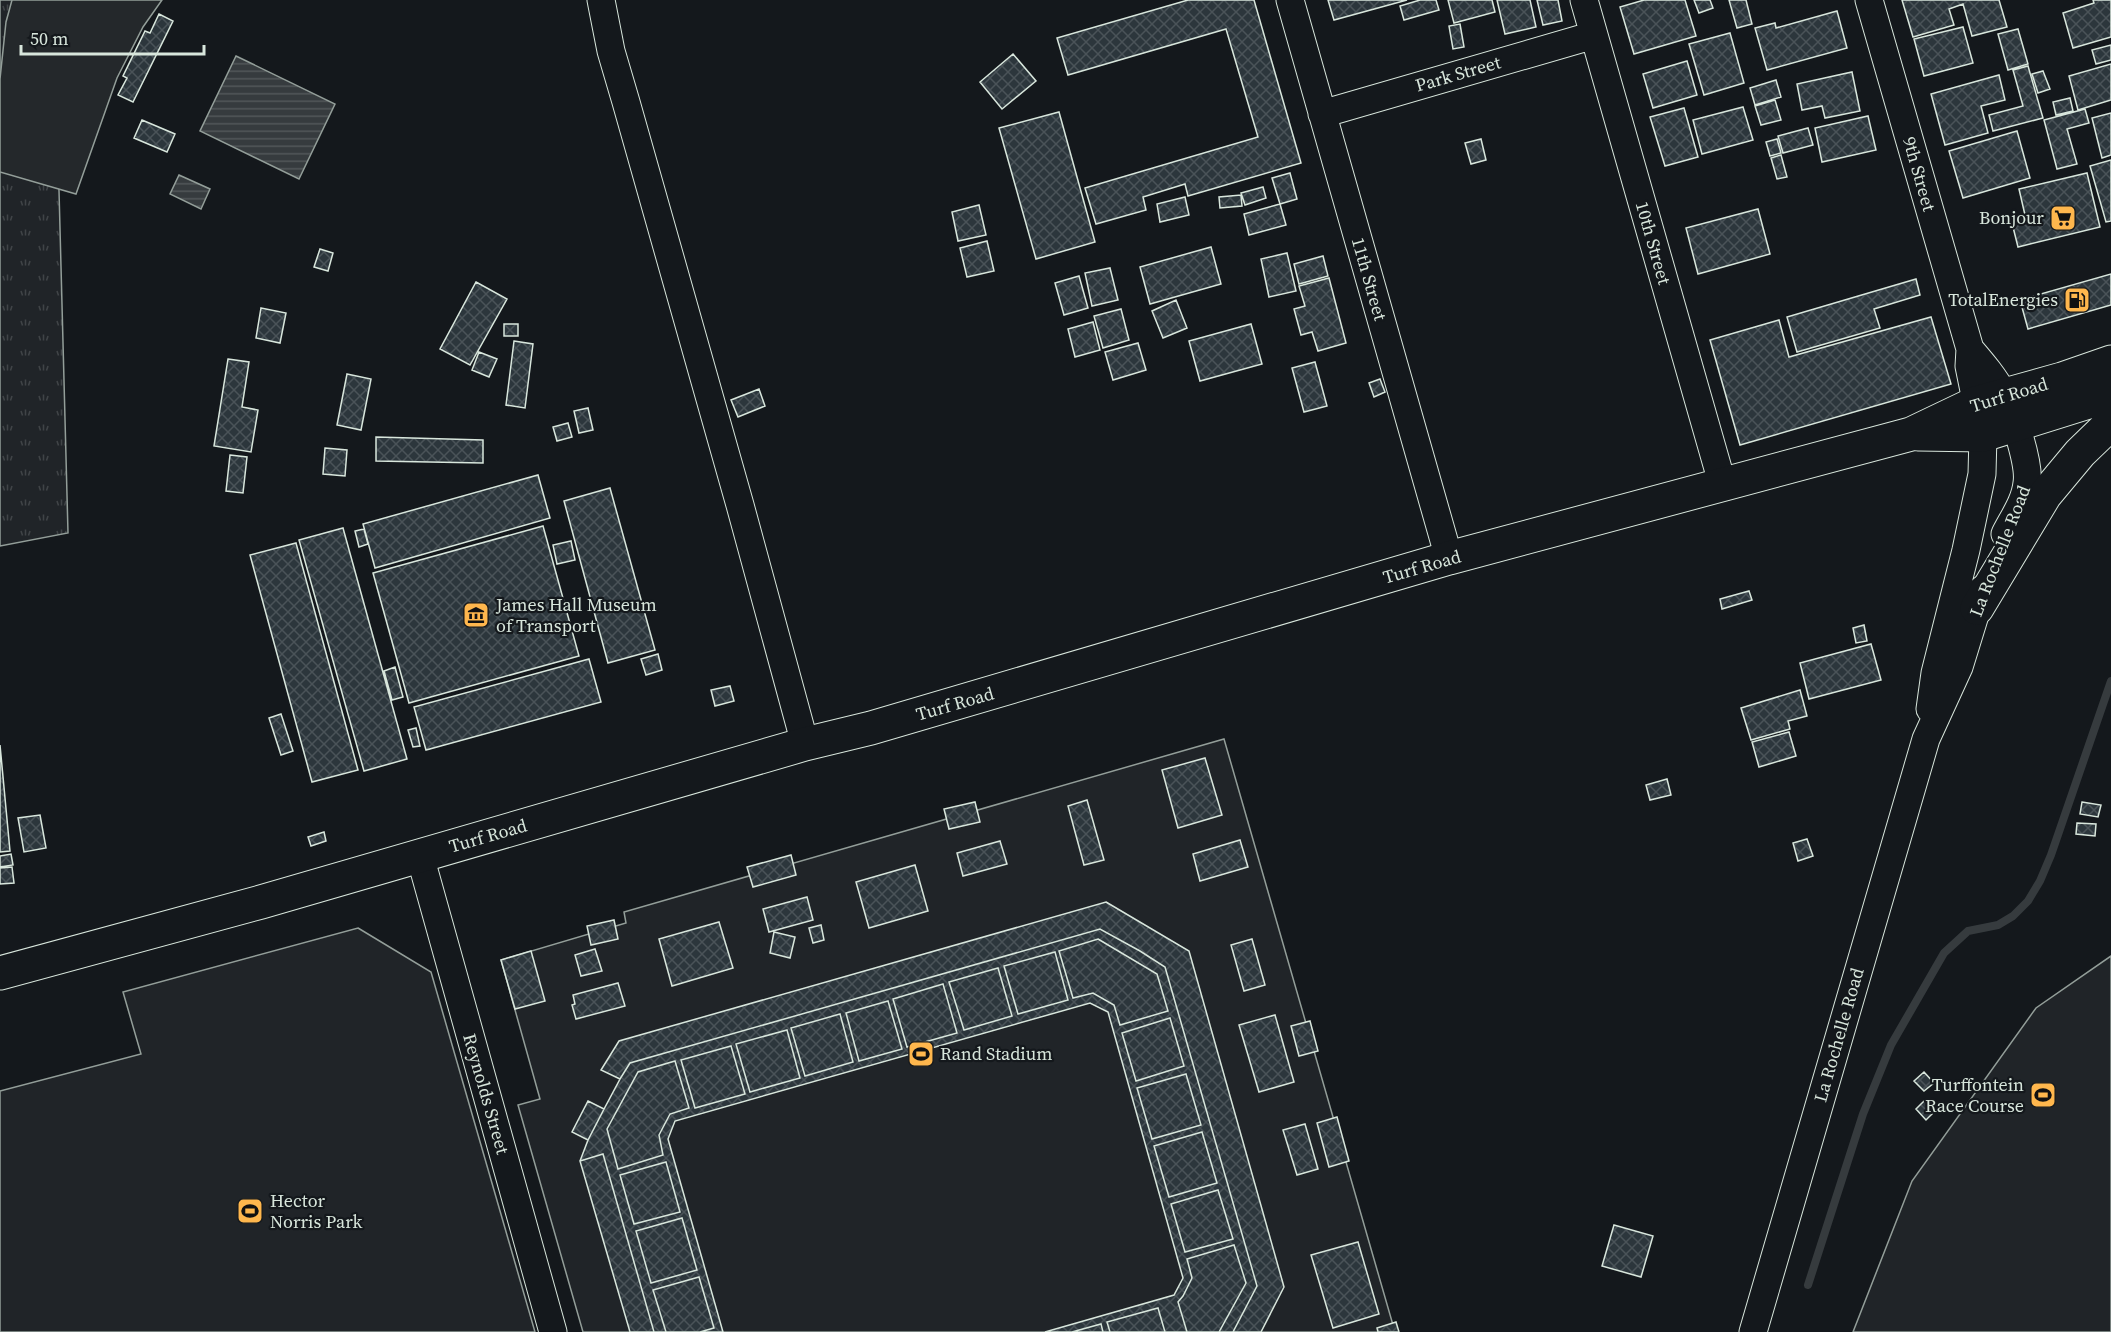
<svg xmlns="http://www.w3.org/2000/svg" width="2111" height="1332" font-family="'Source Serif 4',serif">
  <defs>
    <pattern id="grass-tufts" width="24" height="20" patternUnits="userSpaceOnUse" patternTransform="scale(1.5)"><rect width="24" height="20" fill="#202428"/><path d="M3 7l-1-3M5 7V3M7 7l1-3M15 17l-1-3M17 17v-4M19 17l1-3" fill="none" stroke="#404447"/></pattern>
    <pattern id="water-rules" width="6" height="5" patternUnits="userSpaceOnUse" patternTransform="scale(1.5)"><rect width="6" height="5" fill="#363b3e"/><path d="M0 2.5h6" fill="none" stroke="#525759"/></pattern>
    <pattern id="building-cross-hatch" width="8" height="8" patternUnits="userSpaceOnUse" patternTransform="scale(1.5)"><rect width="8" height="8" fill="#2c363c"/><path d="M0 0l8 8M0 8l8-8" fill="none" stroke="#4a5358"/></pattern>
  </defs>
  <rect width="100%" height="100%" fill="#14181c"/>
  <!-- grass -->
  <path fill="url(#grass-tufts)" stroke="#939e99" stroke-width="1.5" d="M0,0H54L68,533L0,546Z"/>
  <!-- pitch -->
  <path fill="#202428" stroke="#939e99" stroke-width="1.5" d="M1224,739L1395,1332H583L518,1105L540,1099L501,960L626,923L624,912Z
    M358,928L431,972L535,1332H0V1091L141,1054L123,992Z
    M2111,956V1332H1853L1912,1181L2036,1008Z"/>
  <!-- parking -->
  <path fill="#24282b" stroke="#939e99" stroke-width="1.5" d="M12,0H162L143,27L117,78L76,194L0,172V79L6,22Z"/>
  <!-- water -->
  <path fill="url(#water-rules)" stroke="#939e99" stroke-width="1.5" d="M236,56L335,104L299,179L200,131Z
    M179,175L210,189L201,209L170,194Z"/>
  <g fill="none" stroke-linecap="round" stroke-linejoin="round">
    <!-- stream -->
    <path stroke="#363b3e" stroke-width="8" d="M1808,1285L1863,1114L1891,1045L1944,953L1968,931L1998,925L2013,916L2028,901L2040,881L2051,855L2111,681"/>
  </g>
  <!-- building -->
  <path fill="url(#building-cross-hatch)" stroke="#d8e6dc" stroke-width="1.5" d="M1188,0H1254L1301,163L1188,196L1185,184L1143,197L1146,210L1096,224L1085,188L1258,137L1226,29L1068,75L1057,38Z
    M1328,0H1407L1334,20Z
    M1420,0H1436L1439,10L1404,20L1400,6Z
    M1448,0H1492L1495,12L1454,23Z
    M1497,0H1530L1536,27L1505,34Z
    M1537,0H1558L1562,21L1543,25Z
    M1644,0H1685L1696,36L1634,54L1620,7Z
    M1694,0H1710L1713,8L1699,13Z
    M1729,0H1746L1752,24L1737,28Z
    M1902,0H1999L2007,27L1972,36L1963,4L1949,9L1954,25L1913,37Z
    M2093,0H2111V37L2073,48L2063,13L2094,3Z
    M1837,11L1847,48L1767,70L1755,28L1775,23L1776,28Z
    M159,14L173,21L133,102L118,95L127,78L123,76L145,31L150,33Z
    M1460,24L1464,47L1453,49L1449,26Z
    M1963,27L1973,63L1924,76L1914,39Z
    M2018,29L2028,64L2008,70L1998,34Z
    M1730,33L1744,83L1704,95L1689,44Z
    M2111,45V60L2096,64L2092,50Z
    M1013,54L1036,81L1002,109L980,82Z
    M1687,61L1697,95L1653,108L1643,74Z
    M2111,64V100L2078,110L2069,76Z
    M2028,66L2043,118L1993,131L1989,115L2023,106L2013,70Z
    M2043,71L2050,89L2038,93L2032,74Z
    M1852,72L1860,111L1825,118L1822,106L1802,110L1797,84Z
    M1999,75L2005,100L1981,106L1988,133L1945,145L1931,94Z
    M1776,80L1781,97L1755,105L1750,88Z
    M2070,98L2073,111L2056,115L2053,102Z
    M1775,100L1781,120L1761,125L1755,106Z
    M1743,107L1753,140L1702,154L1693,120Z
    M1684,108L1698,157L1665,166L1650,117Z
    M2085,109L2089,123L2067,129L2077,164L2057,169L2044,120Z
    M1059,112L1095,242L1036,259L999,128Z
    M2111,113V155L2102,158L2092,118Z
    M1868,116L1876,150L1822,162L1815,128Z
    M142,120L175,134L167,152L134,138Z
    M1808,128L1813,145L1783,153L1778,136Z
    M2017,131L2030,178L1963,198L1949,151Z
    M1481,139L1486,160L1471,164L1465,143Z
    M1777,139L1781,153L1770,156L1766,142Z
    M1781,155L1787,177L1777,179L1771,158Z
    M2111,160V221L2106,222L2090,166Z
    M1290,173L1297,199L1280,204L1272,178Z
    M2087,173L2100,227L2018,247L2011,219L2025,215L2019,189Z
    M1263,187L1266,198L1245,205L1241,193Z
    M1241,195L1242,206L1220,208L1219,197Z
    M1185,197L1189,215L1160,222L1157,204Z
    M1280,204L1286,225L1249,235L1244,214Z
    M979,205L986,235L958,241L952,212Z
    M1758,209L1770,254L1698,274L1686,228Z
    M987,241L994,271L967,277L960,248Z
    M1211,247L1221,284L1150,304L1140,267Z
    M320,249L333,253L328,271L314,267Z
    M1287,253L1296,291L1269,297L1261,259Z
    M1323,256L1328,276L1299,284L1294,264Z
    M1110,268L1118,300L1092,306L1085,273Z
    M2111,274V305L2028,329L2020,300Z
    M1079,276L1088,308L1064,315L1055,283Z
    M1329,278L1346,343L1318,351L1312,332L1301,335L1294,309L1305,306L1299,286Z
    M1916,279L1920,295L1874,309L1880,328L1797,352L1787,317Z
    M476,282L507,299L470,365L440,349Z
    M1176,300L1187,328L1163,338L1152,311Z
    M261,308L286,313L280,343L256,338Z
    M1121,309L1129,340L1103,348L1094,316Z
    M1931,317L1951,384L1740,445L1710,340L1779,320L1789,357Z
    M1093,322L1100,350L1075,357L1068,329Z
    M504,324H518V336H504Z
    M1251,324L1262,364L1200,381L1189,341Z
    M514,341L533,344L525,408L506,405Z
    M1138,343L1146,370L1113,380L1105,352Z
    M479,352L497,359L489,377L472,370Z
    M228,359L249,362L242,407L258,410L251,452L214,446Z
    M1315,362L1327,406L1304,412L1292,368Z
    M347,374L371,379L361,430L337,425Z
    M1380,379L1385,392L1374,397L1369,383Z
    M759,389L765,406L738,417L731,400Z
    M588,408L593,430L579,433L574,411Z
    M568,423L572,437L557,441L553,427Z
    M376,437L483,440V463L376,461Z
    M325,448L347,450L345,476L323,474Z
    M230,455L247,457L243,493L226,491Z
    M538,475L550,518L375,568L363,524Z
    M610,488L655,650L608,663L564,501Z
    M543,526L579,656L409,703L373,573Z
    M343,528L407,759L364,771L299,540Z
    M364,529L368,544L359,547L355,531Z
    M571,541L575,560L557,564L553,545Z
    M296,543L358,770L312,782L250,555Z
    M1749,591L1752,600L1722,609L1720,599Z
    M1864,625L1867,641L1856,643L1853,628Z
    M1871,644L1881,680L1809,699L1800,663Z
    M658,654L662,670L646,675L641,659Z
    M589,659L601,702L426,750L414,707Z
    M395,667L403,697L392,700L384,671Z
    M730,686L734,701L715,706L711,690Z
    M1800,690L1807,716L1788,721L1790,729L1751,740L1741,708Z
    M281,714L293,751L281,755L269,718Z
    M416,728L420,746L413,747L408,730Z
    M1789,732L1796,756L1759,767L1752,742Z
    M0,745L10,851L0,852Z
    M1205,758L1222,815L1178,828L1162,770Z
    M1667,779L1671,795L1650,800L1646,785Z
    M1087,800L1104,860L1084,865L1068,806Z
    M975,802L980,822L949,829L944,809Z
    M2082,802L2101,805L2098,817L2080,814Z
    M40,815L46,848L24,852L18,818Z
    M2077,823L2096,824L2095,836L2076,834Z
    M324,832L326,841L311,846L308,837Z
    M1807,839L1813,856L1798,861L1793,843Z
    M1240,840L1248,867L1200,881L1193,854Z
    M1000,841L1007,864L963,876L957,853Z
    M11,854L13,865L0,867V856Z
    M791,855L796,875L753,887L747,867Z
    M915,865L928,911L869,928L856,882Z
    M12,867L14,883L0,884V868Z
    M807,897L813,920L769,932L763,909Z
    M1106,902L1189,951L1284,1287L1261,1332H1045L1174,1295L1183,1278L1108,1012L1090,1003L675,1121L668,1139L723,1332H630L580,1161L588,1140L572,1132L588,1101L604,1109L620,1079L601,1070L619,1041Z
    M1106,902L1189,951L1284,1287L1261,1332H1233L1257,1286L1165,967L1140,951L1100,929L630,1063L620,1079L601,1070L619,1041Z
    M614,920L618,939L591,945L587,926Z
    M719,922L733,968L672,986L659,939Z
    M821,925L824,940L813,943L809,928Z
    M774,932L795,937L790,958L770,953Z
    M1098,939L1157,974L1168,1011L1120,1025L1114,1005L1093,993L1073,998L1059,951Z
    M1252,939L1265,985L1244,991L1231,945Z
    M595,949L602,971L581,976L575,955Z
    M531,951L545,1001L515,1009L501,960Z
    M1055,952L1068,1000L1018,1014L1004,966Z
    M998,968L1012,1016L964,1030L949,982Z
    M618,983L625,1006L576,1019L572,1005L575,1004L573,995Z
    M943,984L957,1033L907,1047L893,999Z
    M888,1001L902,1049L859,1061L846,1013Z
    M840,1014L853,1062L805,1076L791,1028Z
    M1275,1015L1294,1082L1259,1092L1239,1025Z
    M1170,1018L1184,1066L1136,1081L1122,1033Z
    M1310,1021L1318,1051L1299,1056L1291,1026Z
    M787,1030L800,1078L750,1092L736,1044Z
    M731,1046L745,1094L695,1108L681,1060Z
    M675,1061L689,1108L670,1114L659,1135L663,1155L618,1169L607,1129L638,1072Z
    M1924,1072L1934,1083L1924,1091L1914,1081Z
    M1186,1074L1201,1125L1152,1139L1137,1088Z
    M1925,1100L1935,1111L1926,1120L1916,1109Z
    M588,1101L604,1109L588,1140L572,1132Z
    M1337,1117L1349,1161L1329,1167L1317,1123Z
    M1305,1124L1318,1169L1297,1175L1283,1130Z
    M1202,1132L1217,1183L1169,1197L1154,1146Z
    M603,1154L654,1332H630L580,1161Z
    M666,1162L680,1212L634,1224L620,1175Z
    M1218,1190L1233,1239L1185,1252L1171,1204Z
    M682,1218L697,1270L651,1283L636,1231Z
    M1614,1225L1653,1236L1641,1277L1602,1266Z
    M1358,1242L1379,1314L1333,1328L1311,1255Z
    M1234,1245L1246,1283L1219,1332H1187L1178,1302L1183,1296L1192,1278L1187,1259Z
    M699,1277L714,1328L700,1332H666L653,1290Z
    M1158,1308L1165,1332H1110L1107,1322Z
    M1396,1322L1399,1332H1378L1377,1328Z
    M1101,1324L1103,1332H1072Z"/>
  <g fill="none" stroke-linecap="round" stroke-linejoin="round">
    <!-- minor casing -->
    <g stroke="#d8e6dc" stroke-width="29">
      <path id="minor" d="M601,0L611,51L626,102L740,505L805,744
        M1290,0L1449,558
        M1584,0L1723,486
        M1869,0L1970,349C1982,363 1995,378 2003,394C2013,412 2030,464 2027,483C2025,502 2013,518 2005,534
        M1322,114L1594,35
        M1930,709L1935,673L1966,550L1982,474L1983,435L1969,366L1970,349
        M420,856L553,1332
        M1753,1332L1926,739L1959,667L1983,589"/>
    </g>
    <!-- major casing -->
    <g stroke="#d8e6dc" stroke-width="35">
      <path id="major" d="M1918,434L1983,435L2111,395
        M1977,608L2045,495L2080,453L2111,423
        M0,973L261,902L805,744L871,728L1449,558L1911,434L1976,403L2062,379L2111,362"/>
    </g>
    <!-- minor -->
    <use href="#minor" stroke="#14181c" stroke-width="27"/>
    <!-- major -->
    <use href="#major" stroke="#14181c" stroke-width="33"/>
  </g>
  <!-- icons -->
  <defs>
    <g id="supermarket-square" transform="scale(1.35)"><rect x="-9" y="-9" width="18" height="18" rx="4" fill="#ffb74d" stroke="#14181c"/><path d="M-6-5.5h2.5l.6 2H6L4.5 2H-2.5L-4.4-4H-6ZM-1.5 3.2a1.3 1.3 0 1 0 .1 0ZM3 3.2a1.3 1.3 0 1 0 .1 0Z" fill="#111"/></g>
    <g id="fuel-square" transform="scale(1.35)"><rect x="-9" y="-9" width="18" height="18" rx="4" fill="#ffb74d" stroke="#14181c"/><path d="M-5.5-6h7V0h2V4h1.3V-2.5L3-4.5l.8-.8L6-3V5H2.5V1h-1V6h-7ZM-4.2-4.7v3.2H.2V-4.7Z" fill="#111"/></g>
    <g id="museum-square" transform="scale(1.35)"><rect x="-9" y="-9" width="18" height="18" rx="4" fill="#ffb74d" stroke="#14181c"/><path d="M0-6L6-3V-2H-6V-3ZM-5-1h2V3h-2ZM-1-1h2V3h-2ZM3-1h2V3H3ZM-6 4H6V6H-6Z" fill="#111"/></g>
    <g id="stadium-square" transform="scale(1.35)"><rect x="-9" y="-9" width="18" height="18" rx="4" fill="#ffb74d" stroke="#14181c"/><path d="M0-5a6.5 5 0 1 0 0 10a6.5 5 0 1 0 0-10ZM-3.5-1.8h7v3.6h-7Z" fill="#111"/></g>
  </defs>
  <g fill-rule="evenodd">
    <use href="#supermarket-square" x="2063" y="218"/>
    <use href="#fuel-square" x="2077" y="300"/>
    <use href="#museum-square" x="476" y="615"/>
    <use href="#stadium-square" x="921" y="1054"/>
    <use href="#stadium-square" x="2043" y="1095"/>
    <use href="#stadium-square" x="250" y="1211"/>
  </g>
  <g text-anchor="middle" stroke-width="4.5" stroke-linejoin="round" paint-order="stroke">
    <!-- street labels -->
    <g font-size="18" fill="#d8e6dc" stroke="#14181c">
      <text transform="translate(1458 74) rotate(-16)" y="6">Park Street</text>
      <text transform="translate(1919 174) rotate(74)" y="6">9th Street</text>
      <text transform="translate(1653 243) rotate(74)" y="6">10th Street</text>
      <text transform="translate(1369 279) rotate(74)" y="6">11th Street</text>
      <text transform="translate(2009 395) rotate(-17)" y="6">Turf Road</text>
      <text transform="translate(2000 551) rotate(-69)" y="6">La Rochelle Road</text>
      <text transform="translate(1422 567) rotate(-16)" y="6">Turf Road</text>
      <text transform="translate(955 704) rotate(-16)" y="6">Turf Road</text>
      <text transform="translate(488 836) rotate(-16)" y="6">Turf Road</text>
      <text transform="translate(1839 1035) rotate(-74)" y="6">La Rochelle Road</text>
      <text transform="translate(486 1094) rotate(74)" y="6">Reynolds Street</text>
    </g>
    <!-- poi labels -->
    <g font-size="18" fill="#d8e6dc" stroke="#14181c" text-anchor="end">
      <text x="2044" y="224">Bonjour</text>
      <text x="2058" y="306">TotalEnergies</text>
      <text x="496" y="611" text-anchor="start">James Hall Museum<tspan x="496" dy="21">of Transport</tspan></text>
      <text x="940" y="1060" text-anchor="start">Rand Stadium</text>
      <text x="2024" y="1091">Turffontein<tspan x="2024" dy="21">Race Course</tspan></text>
      <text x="270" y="1207" text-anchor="start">Hector<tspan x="270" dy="21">Norris Park</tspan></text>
    </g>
  </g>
  <!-- scale -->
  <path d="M21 45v9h183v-9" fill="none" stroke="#d8e6dc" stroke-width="3"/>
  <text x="30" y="45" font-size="18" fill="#d8e6dc" stroke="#14181c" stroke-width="4.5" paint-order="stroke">50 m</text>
</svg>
